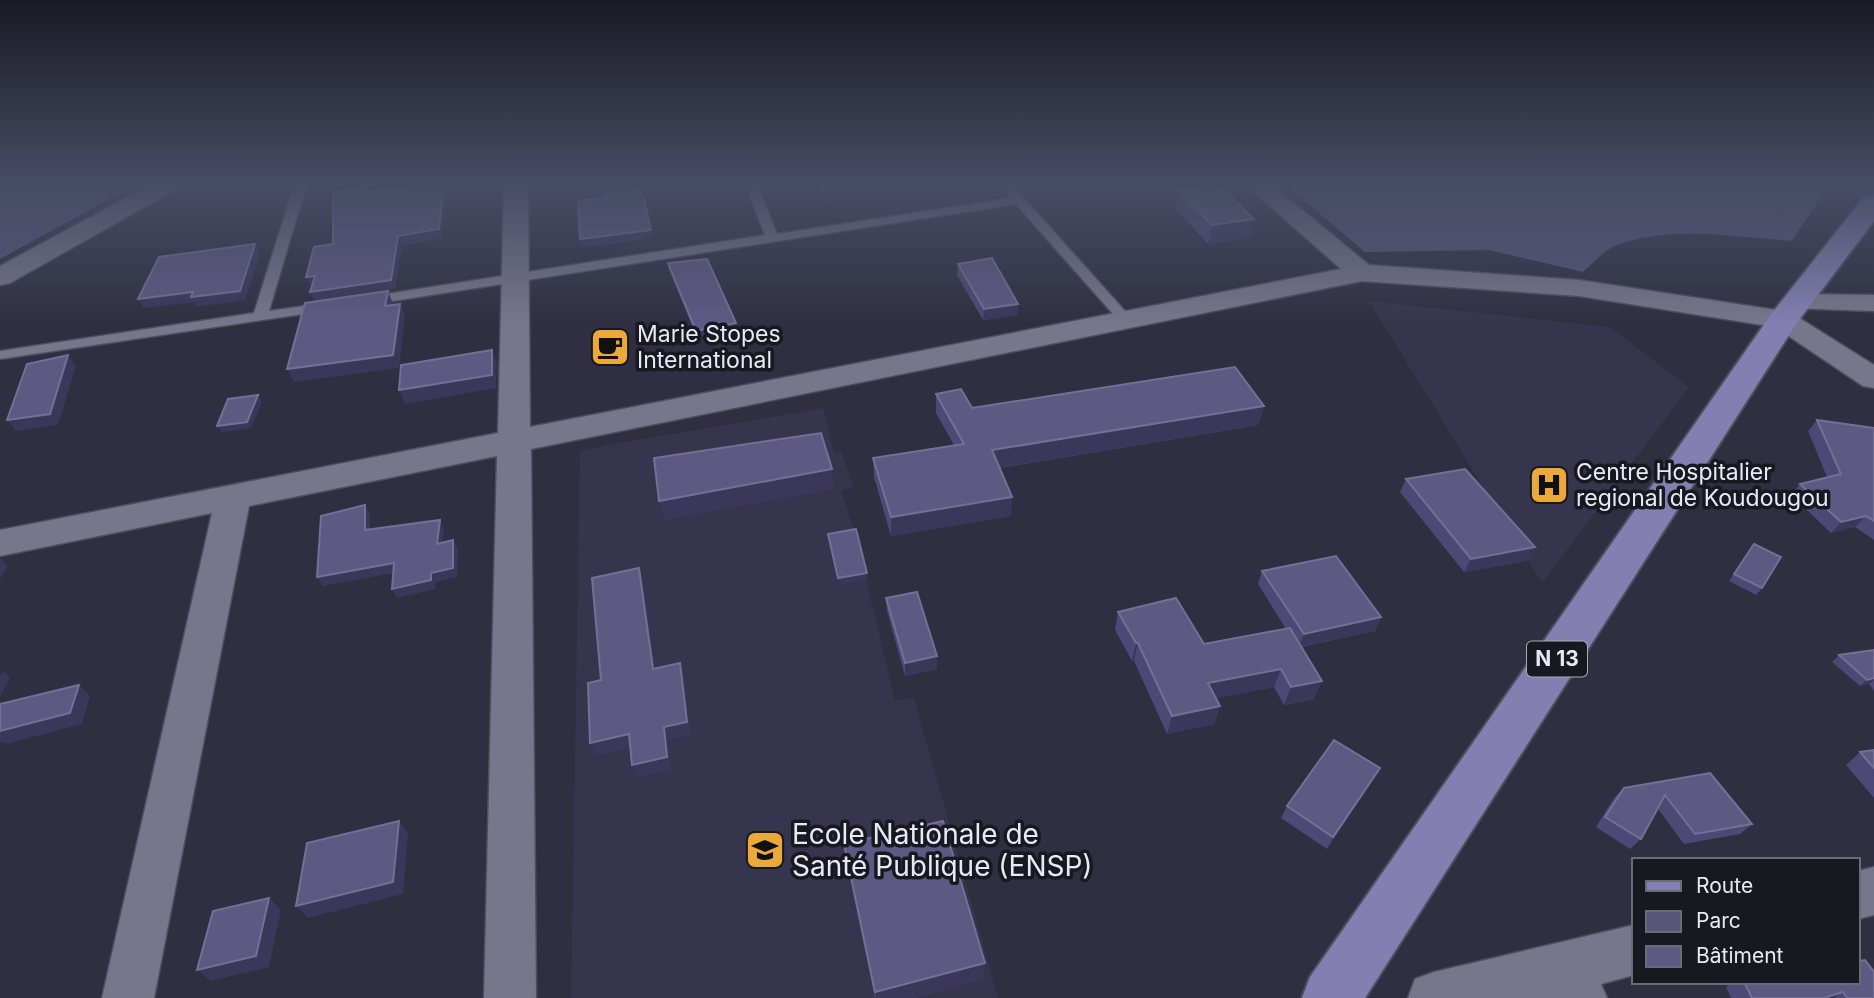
<svg xmlns="http://www.w3.org/2000/svg" width="1874" height="998" font-family="Inter,sans-serif">
  <rect width="100%" height="100%" fill="#2f2f41"/>
  <!-- built -->
  <path fill="#36354e" d="M1369,301L1610,327L1689,387L1542,583Z
    M823,408L834,453L842,452L853,487L841,491L856,536L895,701L914,698L998,998H571L580,450Z"/>
  <!-- green -->
  <path fill="#565479" d="M0,186H133L0,259Z
    M1287,186H1828L1792,241C1737,237 1670,225 1617,245C1605,249 1593,263 1583,272L1489,250L1365,252Z"/>
  <g fill="none" stroke-linecap="round" stroke-linejoin="round">
    <!-- lane casing -->
    <g stroke="#4e4d5d" stroke-width="3">
      <path id="lane" d="M294,186H306L269,311L325,303L332,307L330,310L0,359V351L254,313Z
        M746,186H758L777,234L1011,198L1001,186H1013L1133,320L1131,323H1121L1016,204L367,305L360,301L367,297L765,235Z"/>
    </g>
    <!-- street casing -->
    <g stroke="#4e4d5d" stroke-width="3">
      <path id="street" d="M148,186H177L173,191L10,283L0,285V266Z
        M504,186H528L530,427L1341,269L1247,186H1273L1369,265L1579,280L1783,311L1793,314L1874,365V388L1863,386L1775,327L1579,296L1362,281L531,449L536,998H484L497,456L249,506L154,998H102L212,513L0,556V530L498,433Z
        M1797,294L1874,295V311L1787,308L1783,302L1787,296Z
        M1874,867V915L1858,919V871Z
        M1634,925V975L1601,984L1607,998H1408L1415,979L1434,972Z"/>
    </g>
    <!-- primary casing -->
    <g stroke="#4e4d5d" stroke-width="4">
      <path id="primary" d="M1874,195V221L1796,324L1365,998H1302L1310,977L1772,313L1864,197Z"/>
    </g>
    <!-- lane -->
    <use href="#lane" fill="#77768c" fill-rule="evenodd"/>
    <!-- street -->
    <use href="#street" fill="#77768c" fill-rule="evenodd"/>
    <!-- primary -->
    <use href="#primary" fill="#8380b1" fill-rule="evenodd"/>
  </g>
  <!-- wall -->
  <path fill="#4d4876" d="M815,186H865V196L824,202Z
    M1178,190L1254,219L1250,238L1208,244L1175,208Z
    M668,263L736,323L737,329L697,337L669,270Z
    M958,264L1018,304L1017,315L983,320L957,275Z
    M936,394L972,408L1264,406L1258,425L1000,468L1011,516L891,536L874,477L873,458L954,445L936,413Z
    M1817,420L1874,428V540L1855,527L1831,533L1791,495L1800,484L1827,477L1808,431Z
    M1406,479L1535,547L1527,561L1464,572L1400,492Z
    M1754,544L1762,588L1756,595L1729,581Z
    M1262,571L1381,617L1375,631L1301,647L1314,699L1284,705L1274,687L1216,698L1220,706L1214,724L1167,734L1134,661H1132L1115,630L1118,612L1204,644L1286,629L1258,584Z
    M886,598L937,669L905,676L887,611Z
    M1874,650V691L1869,684L1860,686L1832,662L1839,655Z
    M1874,750V798L1846,765L1860,752Z
    M1710,773L1752,824L1740,834L1684,844L1658,809L1641,839L1630,849L1596,827L1614,798L1624,788Z
    M1372,781L1327,849L1281,818L1287,806Z
    M844,844L983,979L912,998H875L847,862Z
    M1733,982H1858L1874,998H1731L1726,987Z"/>
  <!-- shaded-wall -->
  <path fill="#3a375b" d="M443,186H444L446,192L442,238L402,245L395,289L315,301L310,292L398,236Z
    M857,186H865V196L824,202L823,190Z
    M1254,219L1250,238L1208,244L1212,225Z
    M651,230L653,238L582,247L580,239Z
    M255,244L260,254L245,300L197,307L194,302L144,308L138,299Z
    M315,276L319,285L311,287L306,277Z
    M388,291L393,304L391,319L385,306Z
    M400,304L405,316L399,368L294,382L287,369Z
    M1018,304L1017,315L983,320L984,309Z
    M736,323L737,329L697,337L696,331Z
    M492,350L497,363L496,388L405,404L399,390Z
    M68,355L76,366L58,425L16,431L7,420Z
    M258,395L262,402L251,428L222,432L217,426Z
    M1264,406L1258,425L991,469L992,450Z
    M832,469L834,489L665,520L659,501Z
    M1012,497L1011,516L891,536V517Z
    M365,505L370,514V539L365,530Z
    M1866,516L1855,527L1831,533L1841,522Z
    M440,520L444,529L442,553L437,544Z
    M453,540L458,549L457,577L435,582V589L397,598L392,589L431,573Z
    M1535,547L1527,561L1464,572L1471,559Z
    M0,558L8,566L0,579Z
    M394,563L399,572L323,586L317,577Z
    M639,568L643,581L657,682L653,669Z
    M867,573V580L839,585L838,578Z
    M1381,617L1375,631L1298,647L1304,634Z
    M1136,643H1138L1134,661H1132Z
    M937,656V669L905,676V663Z
    M680,663L684,676L691,735L668,740L671,770L637,777L632,765Z
    M1281,669L1274,687L1203,701L1208,683Z
    M3,671L10,677L0,697V676Z
    M1874,678V680L1869,684L1860,686L1867,680Z
    M1322,681L1314,699L1284,705L1291,687Z
    M79,685L90,696L82,724L6,744L4,742L0,743V731Z
    M1220,706L1214,724L1167,734L1172,716Z
    M629,734L634,747L596,756L590,743Z
    M1380,768L1372,781L1327,849L1333,837Z
    M399,821L408,833L403,894L308,918L296,906Z
    M269,898L281,910L269,967L211,981L197,970Z
    M985,963L983,979L912,998H876L875,992Z
    M1843,992L1834,998H1824Z"/>
  <!-- building -->
  <path fill="#5e5983" stroke="#737095" stroke-width="2" d="M368,186V191L423,186H443L439,229L398,236L391,280L310,292L315,276L306,277L314,247L333,244V192Z
    M603,186H638L644,199L651,230L580,239L578,201L608,197Z
    M820,186H857L823,190Z
    M1208,186H1220L1254,219L1212,225L1178,190Z
    M255,244L240,291L191,297L193,292L138,299L159,257Z
    M992,258L1018,304L984,309L958,264Z
    M707,259L736,323L696,331L668,263Z
    M388,291L385,306L400,304L393,355L287,369L305,303Z
    M492,350V375L399,390L401,365Z
    M68,355L50,414L7,420L27,364Z
    M1235,367L1264,406L992,450L1012,497L891,517L873,458L964,444L936,394L961,389L972,408Z
    M258,395L247,422L217,426L228,399Z
    M1817,420L1874,428V521L1866,516L1841,522L1800,484L1841,474Z
    M821,433L832,469L659,501L654,458Z
    M1465,469L1535,547L1471,559L1406,479Z
    M365,505V530L440,520L437,544L453,540V568L431,573V580L392,589L394,563L317,577L321,516Z
    M856,529L867,573L838,578L828,534Z
    M1754,544L1781,557L1762,588L1734,574Z
    M1336,556L1381,617L1304,634L1262,571Z
    M639,568L653,669L680,663L687,722L664,727L667,757L632,765L629,734L590,743L588,683L601,680L592,578Z
    M917,592L937,656L905,663L886,598Z
    M1176,598L1204,644L1290,628L1322,681L1291,687L1281,669L1208,683L1220,706L1172,716L1138,643H1136L1118,612Z
    M1874,650V678L1867,680L1839,655Z
    M79,685L70,713L0,731V704Z
    M1334,740L1380,768L1333,837L1287,806Z
    M1874,750V768L1860,752Z
    M1710,773L1752,824L1695,834L1665,795L1641,839L1605,817L1624,788Z
    M399,821L393,882L296,906L307,843Z
    M943,821L985,963L875,992L844,844Z
    M269,898L256,956L197,970L213,911Z
    M1865,960L1874,972V998H1847L1843,992L1824,998H1752L1744,982H1858V961Z"/>
  <!-- sky -->
  <linearGradient id="sky" x2="0" y2="1"><stop stop-color="#1a1a24"/><stop offset="0.57" stop-color="#474d65"/><stop offset="1" stop-color="#474d65" stop-opacity="0"/></linearGradient>
  <rect width="1874" height="325" fill="url(#sky)"/>
  <!-- icons -->
  <defs>
    <g id="cafe-square" transform="scale(2.0125)"><rect x="-9" y="-9" width="18" height="18" rx="4" fill="#eba939" stroke="#181820"/><path d="M-5.5-4.5H6V0H3Q3 3.5 0 3.5H-2.5Q-5.5 3.5-5.5 0ZM3-3.2v2h1.7v-2ZM-6 4.5H4V6H-6Z" fill="#111"/></g>
    <g id="hospital-square" transform="scale(2.0125)"><rect x="-9" y="-9" width="18" height="18" rx="4" fill="#eba939" stroke="#181820"/><path d="M-5-5h3v3.5h4V-5h3V5h-3V1.5h-4V5h-3Z" fill="#111"/></g>
    <g id="school-square" transform="scale(2.0125)"><rect x="-9" y="-9" width="18" height="18" rx="4" fill="#eba939" stroke="#181820"/><path d="M0-5L7-2L0 1L-7-2ZM-4 1L0 2.5L4 1V4Q0 6-4 4Z" fill="#111"/></g>
  </defs>
  <g fill-rule="evenodd">
    <use href="#cafe-square" x="610" y="347"/>
    <use href="#hospital-square" x="1549" y="485"/>
    <use href="#school-square" x="765" y="850"/>
  </g>
  <g text-anchor="middle" stroke-width="7" stroke-linejoin="round" paint-order="stroke">
    <!-- shield labels -->
    <rect fill="#181820" stroke="#aaaab5" stroke-width="2" x="1527" y="641.5" width="60" height="35" rx="5"/>
    <g font-size="21" font-weight="bold" fill="#e9e8f5">
      <text x="1557" y="666">N 13</text>
    </g>
    <!-- poi labels -->
    <g font-size="23" fill="#e9e8f5" stroke="#181820" text-anchor="start">
      <text x="637" y="342">Marie Stopes<tspan x="637" dy="26">International</tspan></text>
      <text x="1576" y="480">Centre Hospitalier<tspan x="1576" dy="26">regional de Koudougou</tspan></text>
    </g>
    <!-- near-poi labels -->
    <g font-size="28" fill="#e9e8f5" stroke="#181820" text-anchor="start">
      <text x="792" y="844">Ecole Nationale de<tspan x="792" dy="32">Santé Publique (ENSP)</tspan></text>
    </g>
  </g>
  <!-- legend -->
  <rect x="1632" y="858" width="228" height="126" fill="#181820" stroke="#6c6b75" stroke-width="2"/>
  <rect x="1646" y="881" width="35" height="10" fill="#8380b1" stroke="#6c6b75" stroke-width="2"/>
  <text x="1696" y="893" font-size="21" fill="#e9e8f5">Route</text>
  <rect x="1646" y="911" width="35" height="21" fill="#565479" stroke="#6c6b75" stroke-width="2"/>
  <text x="1696" y="928" font-size="21" fill="#e9e8f5">Parc</text>
  <rect x="1646" y="946" width="35" height="21" fill="#5e5983" stroke="#6c6b75" stroke-width="2"/>
  <text x="1696" y="963" font-size="21" fill="#e9e8f5">Bâtiment</text>
</svg>
